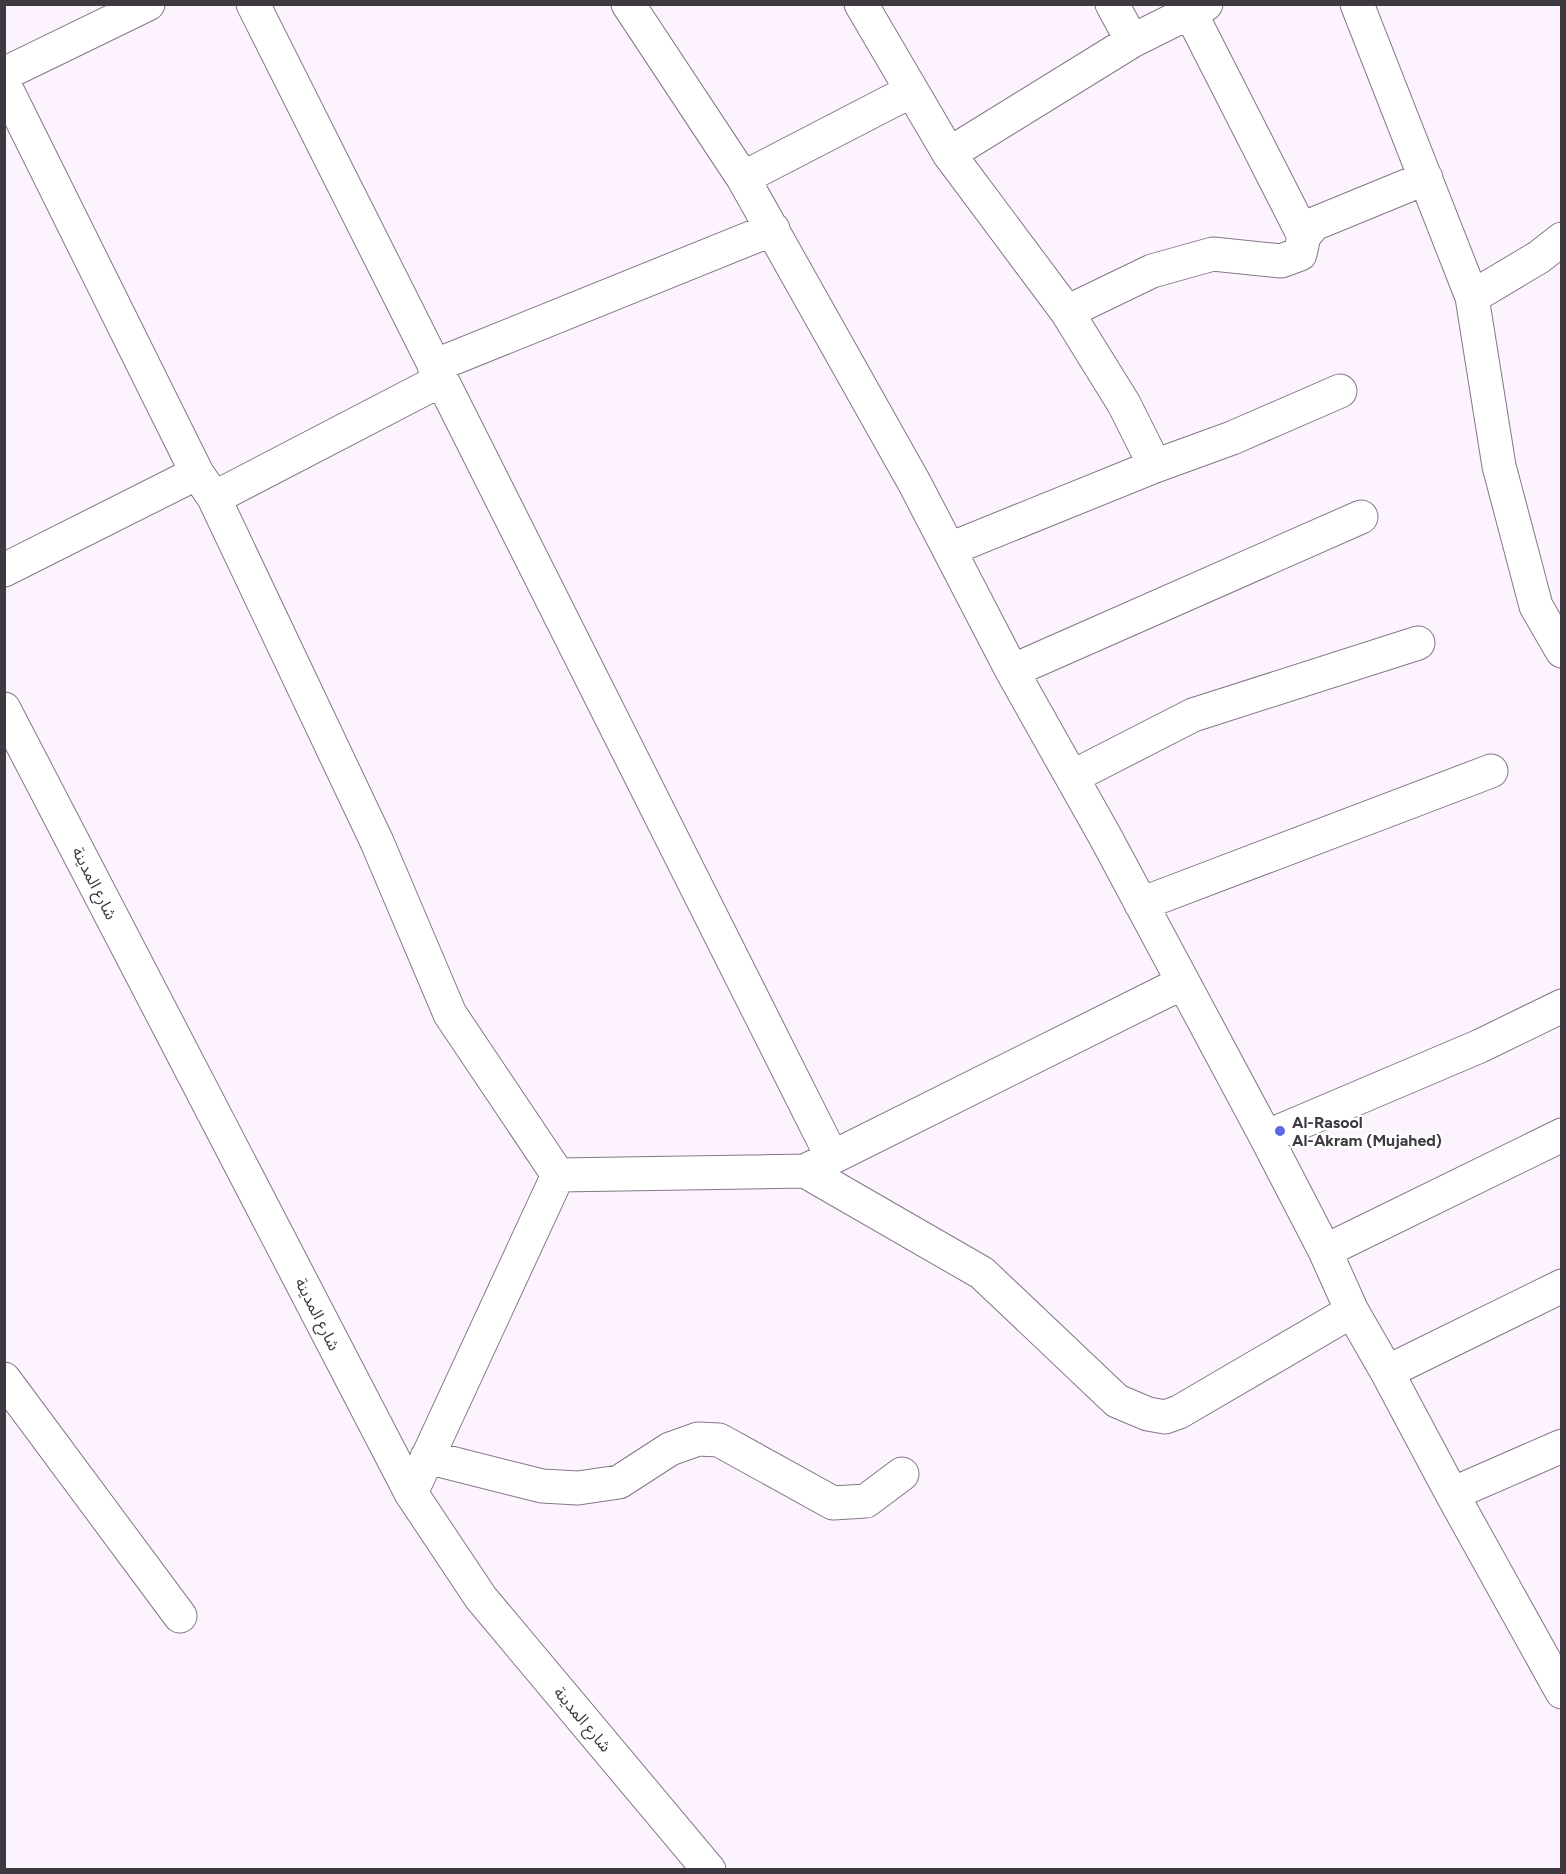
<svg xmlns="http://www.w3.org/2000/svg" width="1566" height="1874" font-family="Figtree,'Noto Sans Arabic',sans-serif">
  <rect width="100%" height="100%" fill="#fcf3fe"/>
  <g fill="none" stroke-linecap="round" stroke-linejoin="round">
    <!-- minor casing -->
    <g stroke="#847787" stroke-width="35">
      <path id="minor" d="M253,4L832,1157
        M628,4L743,178L915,484L1012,671L1106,838L1266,1137L1325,1251L1352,1311L1387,1372L1452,1494L1562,1692
        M861,4L949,154L1067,312L1124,404L1155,466
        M1112,4L1132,41
        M1357,4L1472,297L1499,466L1536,606L1562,651
        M1190,12L1304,236
        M4,74L148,4
        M4,84L197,473L214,498L377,842L450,1014L558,1175L411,1493
        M949,154L1132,41L1206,4
        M743,178L911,91
        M1472,297L1539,257L1562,239
        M1067,312L1152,271L1213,254L1281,261L1300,254L1304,236L1314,224L1426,178
        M434,366L773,229
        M214,498L441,380
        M950,549L1155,466L1232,438L1340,391
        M4,570L197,473
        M1012,671L1361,517
        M1072,777L1193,715L1418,643
        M1141,904L1491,771
        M1266,1137L1480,1046L1562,1006
        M805,1171L982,1273L1117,1401L1148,1414L1165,1417L1179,1412L1352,1311
        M558,1175L805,1171L1182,983
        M1325,1251L1562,1135
        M1387,1372L1562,1286
        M4,1379L180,1616
        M427,1457L542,1486L578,1488L619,1482L670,1449L698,1439L719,1440L833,1503L866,1501L902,1474
        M1452,1494L1562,1446"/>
    </g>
    <!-- secondary casing -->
    <g stroke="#847787" stroke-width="35">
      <path id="secondary" d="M4,709L411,1493L481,1598L709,1870"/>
    </g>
    <!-- minor -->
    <use href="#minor" stroke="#fff" stroke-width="33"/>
    <!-- secondary -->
    <use href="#secondary" stroke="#fff" stroke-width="33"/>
  </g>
  <!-- markers -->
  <circle fill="#5b6ae2" stroke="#fff" stroke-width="2" cx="1280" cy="1131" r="6"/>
  <g text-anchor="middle" stroke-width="4.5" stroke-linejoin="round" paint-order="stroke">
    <!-- street labels -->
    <g font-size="16" fill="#3e3940" stroke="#fff">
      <text transform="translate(95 883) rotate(63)" y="6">شارع المدينة</text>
      <text transform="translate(318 1314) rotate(63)" y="6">شارع المدينة</text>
      <text transform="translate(583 1719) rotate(50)" y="6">شارع المدينة</text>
    </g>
    <!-- poi labels -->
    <g font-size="16" font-weight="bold" fill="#3e3940" stroke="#fff" text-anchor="start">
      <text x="1292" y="1128">Al-Rasool<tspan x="1292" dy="18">Al-Akram (Mujahed)</tspan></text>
    </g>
  </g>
  <!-- border -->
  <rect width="1566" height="1874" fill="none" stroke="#3e3940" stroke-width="12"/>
</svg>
